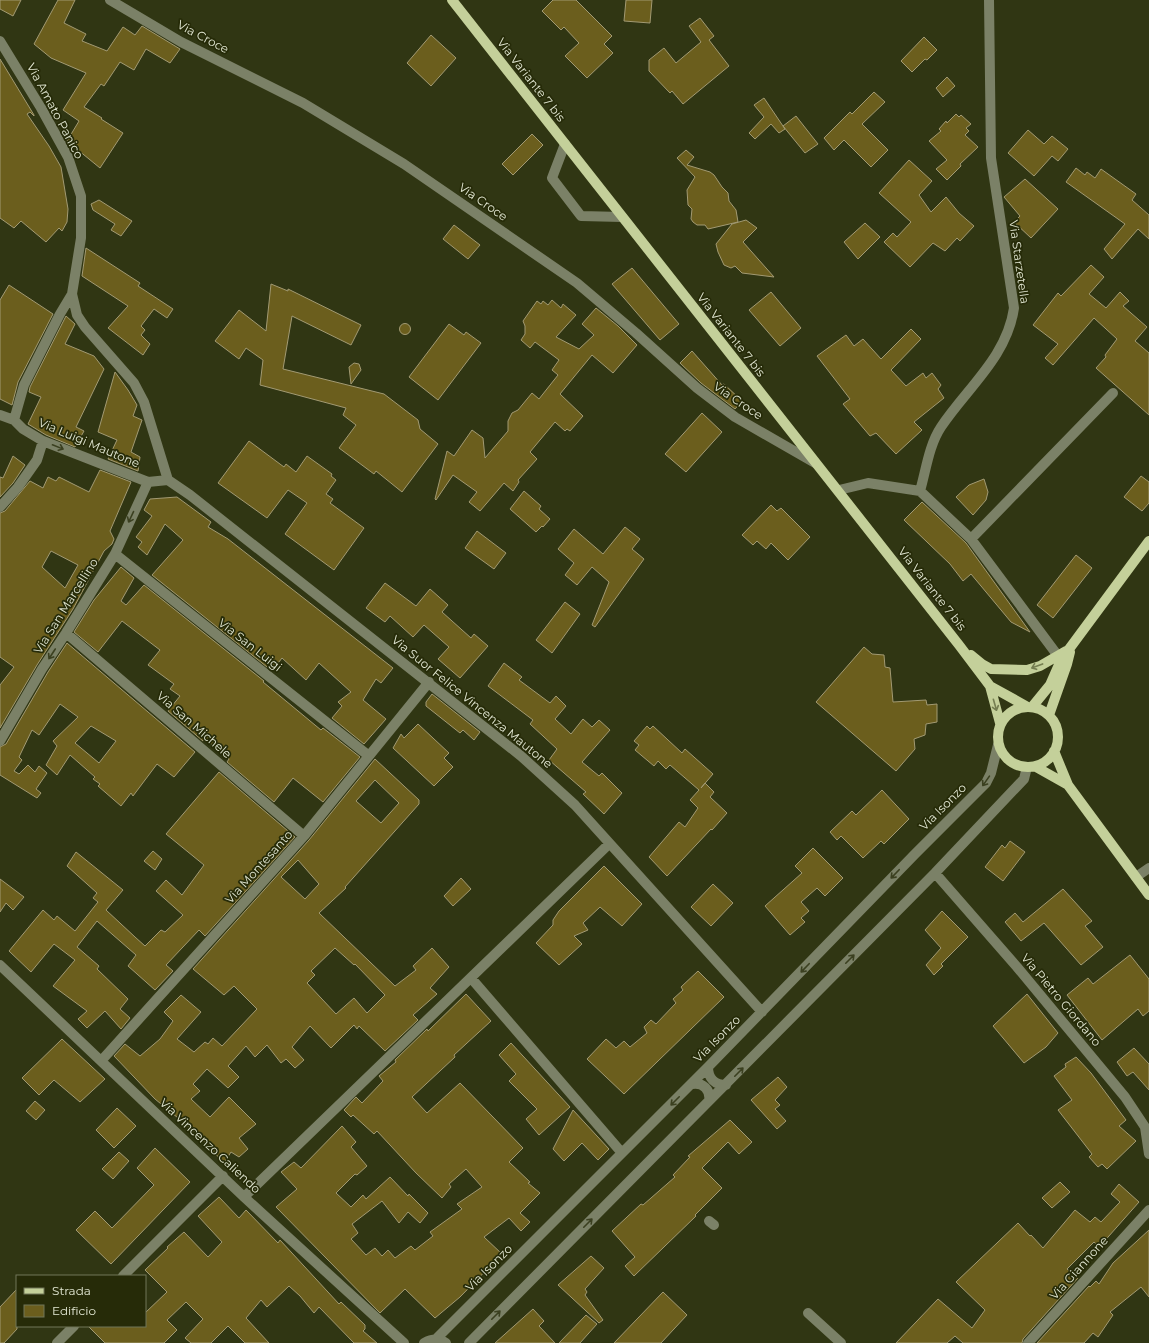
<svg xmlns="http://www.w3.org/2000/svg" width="1149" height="1343" font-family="Montserrat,sans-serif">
  <rect width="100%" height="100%" fill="#303613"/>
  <!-- building -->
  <path fill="#6b5e1d" stroke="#a29a73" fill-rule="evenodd" d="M0,0H21L13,16L0,9Z
    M58,0H75L64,23L86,34L82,41L107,51L123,27L135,35L142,26L180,49L170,63L146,49L134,70L120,62L104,86L101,84L84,107L102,118L101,119L123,133L100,168L67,141L79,121L63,110L86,73L51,58L34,44Z
    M553,0H576L612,36L604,44L613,53L587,78L565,56L579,43L564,27L561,30L542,11Z
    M626,0H652L650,23L624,21Z
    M700,18L714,36L709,40L729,66L683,104L672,91L670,93L649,71V60L664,48L676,63L701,42L689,26Z
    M431,35L456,58L431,86L407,63Z
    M924,37L937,50L927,60L925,59L912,72L901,61Z
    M0,59L34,115V116L30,112L27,114L49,146L61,167L68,209L67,222L62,231L59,228L46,242L21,221L14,228L0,218Z
    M947,77L955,86L943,97L936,88Z
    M874,92L885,102L862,124L888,150L871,167L844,140L834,150L824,138L850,112L852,114Z
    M764,98L785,129L779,133L771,124L755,139L749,133L764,117L754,105Z
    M956,114L959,117L961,115L971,124L966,128L969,131L965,135L978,147L960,164L961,166L947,180L936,169L947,160L929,141L941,131L939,129L946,121L947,123Z
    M796,116L818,144L805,153L783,126Z
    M1028,130L1044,144L1052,136L1068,149L1058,161L1052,156L1034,176L1008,153Z
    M532,134L543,145L513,175L502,164Z
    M686,150L694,157L687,165L710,172L714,175L722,187L728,193L729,201L736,210L738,222L708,229L705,225H697L693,222L691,219L692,209L688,205L687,190L695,177L677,158Z
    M909,160L932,181L919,195L931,212L946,197L959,213L974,226L960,241L957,238L945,251L933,243L910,267L884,242L893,233L897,237L911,222L879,193Z
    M1076,168L1085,175L1087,172L1095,178L1101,169L1136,194L1132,200L1149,215V239L1138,229L1112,259L1104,249L1125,224L1066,182Z
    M1025,179L1058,209L1031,238L1014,222L1020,216L1004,197Z
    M99,200L132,221L121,236L111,230L115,224L93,210L91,204Z
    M746,220L757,228L743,242L774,277L742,273L735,266L731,268L724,265L718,252L716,244L732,224Z
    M865,223L880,237L858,259L844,242Z
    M454,225L480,245L468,259L443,239Z
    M86,248L140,283L138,286L173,309L167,318L154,309L141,326L145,330L141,335L150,344L143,355L108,328L128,306L82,276Z
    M1091,265L1104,277L1089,294L1106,308L1120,292L1129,301L1123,306L1147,327L1135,341L1149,353V415L1096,368L1106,357L1105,355L1117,339L1094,318L1053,365L1045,358L1058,344L1033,325L1058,293L1061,296Z
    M632,268L679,324L660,340L612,284Z
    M271,284L288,291V289L361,325L351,345L292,316L283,369L384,394L418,420L420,429L438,444L402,492L376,471L374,474L339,448L356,425L343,415L346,408L260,385L263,360L246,348L239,359L215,341L239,310L266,331Z
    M9,285L53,314L18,382L12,405L0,399V300Z
    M771,292L801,328L780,346L749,310Z
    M552,300L561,308L563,304L576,315L556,337L579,349L594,335L582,324L596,308L618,326L637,345L613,373L592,355L560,394L583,416L570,431L567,429L565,431L555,422L530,452L537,459L518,480L519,482L513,491L504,483L480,511L469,502L477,492L453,475L436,500L435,499L447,451L454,456L472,430L483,438L485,458L508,431V421L512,413L518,410L532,393L539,399L558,375L552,370L559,360L535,342L530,348L521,340L525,334V326L523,321L537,301L541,304L543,301L548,305Z
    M66,316L75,324L65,344L94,356L104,369L76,427L84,431L75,447L46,435L28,424L41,397L29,392L30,387Z
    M399.5 329a5.5 5.5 0 1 1 11 0a5.5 5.5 0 1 1-11 0Z
    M449,324L464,335L466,332L481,343L438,400L409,377Z
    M911,329L921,339L891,370L906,386L923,373L926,378L932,373L941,385L938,389L944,398L914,422L922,430L896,454L876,433L870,436L843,404L850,399L817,356L846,335L854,346L863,339L881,359Z
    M692,351L722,385L724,384L742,401L735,409L701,383L680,363Z
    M354,363L359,364L361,370L351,384L349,367Z
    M115,372L128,390L137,405L133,416L142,420L131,452L140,457L138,471L108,459L117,440L98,432Z
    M702,413L722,432L686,472L665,454Z
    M249,441L284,467L286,464L296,472L307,456L332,474L331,476L336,480L326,494L333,499L330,503L364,528L334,570L285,534L307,503L288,490L267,518L218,483Z
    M13,456L25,465L13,483L0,497V477L3,478Z
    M100,470L131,482L110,531L114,539L112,544L104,551L73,609L37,665L0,728V685L14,667L0,657V513L5,511L30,481L43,488L48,477L56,481L59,477L89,492ZM51,551L78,565L65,588L42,567Z
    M1141,476L1149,482V503L1142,511L1124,497Z
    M984,479L988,492L986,500L973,515L956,497L969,485Z
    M524,491L541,506L539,509L550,519L543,527L542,526L536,532L510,509Z
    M177,497L211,522L208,527L228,539L393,668L381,683L376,679L363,700L386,719L364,744L332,718L342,706L338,702L351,692L319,663L306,680L282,658L272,671L152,575L183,540L165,524L147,555L138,547L142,542L136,537L152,516L144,510L150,499Z
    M922,502L966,543L1030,632L1011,622L971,574L963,581L950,564L904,520Z
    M771,505L777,511L781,508L810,537L788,560L771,543L766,549L757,541L753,545L742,535Z
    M625,527L640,539L632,549L644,559L595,627L592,625L609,582L592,567L577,585L565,575L574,563L558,549L574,529L603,554Z
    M477,531L506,553L494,569L465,548Z
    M1076,555L1092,568L1053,618L1037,605Z
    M121,567L134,578L121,601L126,605L144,585L264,681L263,682L321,730L323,728L360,757L323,802L293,778L274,802L227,762L229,759L205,739L203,741L168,711L180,696L170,689L174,684L148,665L160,650L122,621L98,652L74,632L94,600Z
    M385,583L416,606L430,589L448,605L442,612L471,638L474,634L488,646L460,678L438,659L449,647L424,625L413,637L390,616L385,622L366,608Z
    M565,602L580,614L552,653L536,640Z
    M67,643L195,752L174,777L157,764L133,796L131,793L121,806L98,786L100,784L93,779L95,777L70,755L57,775L46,765L57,746L53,741L78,717L60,704L39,735L32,730L19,757L22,760L14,771L19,774L28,765L35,772L39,766L47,773L36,789L41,793L37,798L0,775V747L6,744L48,672ZM91,726L116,741L99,763L75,743Z
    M864,647L872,654L884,655L885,667L890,668L893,702L926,700L927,705L937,704V722L926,724L925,735L914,739L915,749L896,771L816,702Z
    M504,663L522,677L519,680L550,703L556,696L566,706L555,719L571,734L583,719L592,727L599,720L610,730L582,762L599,776L602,773L622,793L604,814L583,794L586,792L549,760L557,749L530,724L533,720L488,686Z
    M432,694L480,732L474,740L463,730L460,733L426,706V702Z
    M418,724L449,753L444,758L453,767L434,786L393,748L401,734L404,738Z
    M647,726L650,729L653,726L682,753L685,749L713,774L701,788L705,783L714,792L710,797L727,813L712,830L711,829L667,876L649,857L679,822L685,827L698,808L690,800L699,790L670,765L666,769L658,761L654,766L635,750L639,745L634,741Z
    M375,759L419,800V804L345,887L346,888L319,913L395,986L416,970L413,966L432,948L449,967L430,988L437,994L413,1015L418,1020L385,1051L359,1026L357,1029L354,1025L331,1048L310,1026L292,1047L304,1060L295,1068L286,1059L281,1063L267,1045L255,1057L246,1046L228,1066L239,1077L228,1088L207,1069L193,1084L200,1091L191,1099L210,1117L229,1097L256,1124L239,1138L248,1149L239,1157L231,1152L224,1163L195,1132L155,1099L114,1056L125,1044L140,1056L160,1039L173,1021L164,1012L181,995L201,1012L177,1039L194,1052L205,1042L208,1044L213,1038L222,1046L257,1009L234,986L224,995L193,969L309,840ZM375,780L399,803L381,823L356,801ZM298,860L319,884L305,899L281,877ZM335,948L354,965L355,964L385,995L367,1013L354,998L336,1014L307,983L315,975L311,971Z
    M219,772L295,837L205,936L199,930L166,965L173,971L155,990L128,966L136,955L97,921L77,947L99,966L97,969L128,999L120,1009L130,1018L121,1029L105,1011L87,1028L78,1019L87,1011L53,986L75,960L54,944L31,972L9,951L43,910L54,920L57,916L75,931L98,902L93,898L97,893L67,866L76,852L123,890L106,910L135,937L145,946L161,930L165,932L183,915L156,891L166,880L182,895L204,865L166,834Z
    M882,790L909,819L884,844L881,841L863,858L841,836L837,840L830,832L852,811L856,815Z
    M1010,841L1025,852L1003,881L985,867L1002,845L1005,848Z
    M813,848L843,878L825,896L817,888L801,902L809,911L801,918L805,922L790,935L765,906L802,873L795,866Z
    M153,851L162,859L155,870L144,861Z
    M604,866L642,904L622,926L600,907L583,923L588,930L574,936L582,944L559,965L536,943L553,925V920L559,911Z
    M461,878L471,889L453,906L444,896Z
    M0,879L24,897L13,910L6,903L0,912Z
    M713,884L733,903L711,926L691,907Z
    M1063,889L1092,921L1085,926L1103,947L1081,965L1044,923L1021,941L1005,922L1015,913L1023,922Z
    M942,911L968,937L941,964L943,966L934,975L926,965L941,948L925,930Z
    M1130,955L1149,979V1011L1143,1016L1138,1009L1102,1040L1067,995L1088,978L1093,984Z
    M698,971L724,997L624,1094L587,1059L606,1039L616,1048L624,1041L630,1047L647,1033L644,1027L651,1020L656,1024L676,1003L673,999L683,990L681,987Z
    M466,994L491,1021L454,1055L455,1057L412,1097L427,1113L460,1083L523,1148L509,1162L530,1182L528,1183L540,1193L520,1213L530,1222L521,1231L509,1218L484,1237L502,1254L460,1297L435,1318L405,1289L380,1313L276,1207L297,1189L281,1172L294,1162L301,1168L342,1126L356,1142L351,1147L367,1166L357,1175L355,1174L336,1193L351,1207L363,1195L366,1199L390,1177L408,1196L409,1194L428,1213L420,1223L408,1212L399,1223L382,1201L352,1224L358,1233L351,1239L366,1255L375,1248L382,1256L388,1250L395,1258L411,1246L415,1250L433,1236L430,1232L462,1209L457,1204L482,1187L466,1169L449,1184L451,1187L442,1198L416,1173L377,1131L374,1134L353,1115L351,1117L344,1110L356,1097L362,1103L383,1081L379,1076L396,1062L395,1060L427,1029L428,1031Z
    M1027,994L1058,1033L1046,1047L1024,1063L993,1026Z
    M62,1039L105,1079L80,1102L54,1080L39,1095L22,1078Z
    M511,1043L570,1107L539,1135L526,1119L537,1109L509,1081L516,1074L499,1055Z
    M1134,1048L1149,1064V1090L1133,1072L1127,1076L1117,1062Z
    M1076,1057L1091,1073L1126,1120L1119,1126L1136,1141L1107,1169L1102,1164L1098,1167L1089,1157L1092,1154L1058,1110L1072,1100L1054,1076L1066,1067L1065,1064Z
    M778,1077L787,1087L775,1100L780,1105L775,1109L786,1121L777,1129L751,1100Z
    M35,1101L45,1110L36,1120L26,1111Z
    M117,1108L136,1126L114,1148L96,1130Z
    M573,1110L609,1149L598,1160L582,1143L564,1161L553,1149Z
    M730,1120L752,1142L739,1154L728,1142L702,1168L722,1188L695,1215L696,1216L634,1276L625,1266L635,1257L612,1231L641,1204L643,1205L675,1177L673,1175L690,1157L688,1156Z
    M155,1148L190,1182L111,1264L76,1230L95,1211L112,1228L154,1185L137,1168Z
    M119,1152L129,1161L113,1179L102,1169Z
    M1060,1182L1070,1192L1052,1208L1042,1198Z
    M1119,1184L1139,1202L1101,1245H1097L1094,1242L1067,1269L1078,1278L1023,1339L1022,1343H963L955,1336L947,1343H896L938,1299L972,1328L985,1310L956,1282L1018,1223L1030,1236L1031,1235L1043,1248L1075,1210L1090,1222L1095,1217L1101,1222L1120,1202L1111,1194Z
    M219,1197L239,1218L246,1210L278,1243L280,1240L339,1304L341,1302L365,1325V1329L363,1331L377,1343H354L319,1307L314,1313L300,1296L289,1286L267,1307L261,1300L246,1318L269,1343H245L228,1326L211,1343H191L185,1338L203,1319L186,1302L167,1320L177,1330L164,1343H105L88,1326H145V1313L167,1292L145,1270L168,1248L167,1247L184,1232L208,1257L222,1242L198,1216Z
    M1149,1230V1297L1141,1287L1110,1312L1113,1315L1098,1337L1093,1333L1084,1343H1037L1089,1286L1090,1287L1096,1281L1099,1284L1113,1263Z
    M591,1256L604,1268L585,1289L587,1292L585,1295L603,1320L599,1323L558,1285Z
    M17,1289V1329L4,1343H0V1307Z
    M663,1292L687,1315L661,1343H614Z
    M533,1309L544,1321L539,1326L555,1343H495Z
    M586,1315L597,1324L580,1343H559Z"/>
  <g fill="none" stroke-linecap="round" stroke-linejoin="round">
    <!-- minor -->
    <path stroke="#7b8167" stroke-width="10" d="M110,0L181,42L303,103L404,164L577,283L636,333L697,388L735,417L815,463
      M0,41L41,108L68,157L81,196V238L72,294L77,315L85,327L134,383L144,402L168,480
      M565,144L552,178L581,216L622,217
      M0,415L14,420L23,429L43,441L148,482L168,480
      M14,420L24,385L60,314L72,294
      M168,480L190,495L521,756L575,805L762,1012
      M839,490L868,483L920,491C926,470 929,445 941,427C967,388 1007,357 1014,308L991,158L989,0
      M920,491L971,539L1061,660
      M0,507L18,487L37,460L43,441
      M971,539L1113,393
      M115,554L369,756
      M66,633L304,836
      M0,741L42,669L66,633L115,554L148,482
      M935,873L1017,967L1125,1097L1145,1127L1149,1154
      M1136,877L1149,868
      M0,965L244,1197L404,1343
      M471,978L622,1153
      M101,1061L304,836L429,682
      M708,1067C708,1078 715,1085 726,1085
      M692,1084C703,1082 711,1090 709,1101
      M244,1197L609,844
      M709,1221L714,1225
      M123,1276L223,1176
      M808,1313L841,1343
      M436,1339L708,1067L915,854L986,783L991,773L998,745
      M57,1343L74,1326
      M424,1343C431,1339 439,1338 446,1343
      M469,1343L935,873L1024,779L1027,767
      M1028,1343L1149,1210"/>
    <!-- major -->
    <path stroke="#c4d09a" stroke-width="10" d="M452,0L959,645L990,686L1000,723
      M971,655L982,664L991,669L1027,670L1040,666L1066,651
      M990,686L1026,706
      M998 737a30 30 0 1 1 60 0a30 30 0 1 1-60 0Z
      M1032,707L1050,685L1061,660L1149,541
      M1049,715L1067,664L1070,652
      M1054,751L1068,785L1149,895
      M1036,767L1068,785"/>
  </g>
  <!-- one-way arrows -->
  <defs><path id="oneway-shaft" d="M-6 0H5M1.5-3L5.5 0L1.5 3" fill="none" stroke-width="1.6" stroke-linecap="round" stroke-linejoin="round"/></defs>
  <g stroke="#3b4020">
    <use href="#oneway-shaft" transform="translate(58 447) rotate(22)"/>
    <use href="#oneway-shaft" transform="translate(131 517) rotate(115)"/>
    <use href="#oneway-shaft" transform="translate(52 654) rotate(123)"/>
    <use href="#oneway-shaft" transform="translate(986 781) rotate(125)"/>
    <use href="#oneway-shaft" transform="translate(895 874) rotate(134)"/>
    <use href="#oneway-shaft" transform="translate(850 959) rotate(-45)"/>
    <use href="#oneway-shaft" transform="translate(805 968) rotate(134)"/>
    <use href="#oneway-shaft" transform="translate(739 1072) rotate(-45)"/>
    <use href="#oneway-shaft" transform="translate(675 1101) rotate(135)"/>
    <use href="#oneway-shaft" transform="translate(588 1223) rotate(-45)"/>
    <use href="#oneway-shaft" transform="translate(496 1315) rotate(-45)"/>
  </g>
  <g stroke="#757e51">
    <use href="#oneway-shaft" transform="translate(1037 666) rotate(160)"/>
    <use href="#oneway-shaft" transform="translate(995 705) rotate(74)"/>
  </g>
  <g text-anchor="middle" stroke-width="3.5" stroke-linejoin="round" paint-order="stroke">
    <!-- street labels -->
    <g font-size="12" fill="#e2e7d3" stroke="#262b08">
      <text transform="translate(203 37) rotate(28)" y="4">Via Croce</text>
      <text transform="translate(531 80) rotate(52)" y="4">Via Variante 7 bis</text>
      <text transform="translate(55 111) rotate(62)" y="4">Via Amato Panico</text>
      <text transform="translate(483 202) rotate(35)" y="4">Via Croce</text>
      <text transform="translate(1019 262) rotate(82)" y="4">Via Starzetella</text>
      <text transform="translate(731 335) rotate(52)" y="4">Via Variante 7 bis</text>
      <text transform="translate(738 401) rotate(34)" y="4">Via Croce</text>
      <text transform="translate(89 443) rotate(23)" y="4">Via Luigi Mautone</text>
      <text transform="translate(932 589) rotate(52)" y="4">Via Variante 7 bis</text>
      <text transform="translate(66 606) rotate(-58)" y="4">Via San Marcellino</text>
      <text transform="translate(250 645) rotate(38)" y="4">Via San Luigi</text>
      <text transform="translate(472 702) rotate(39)" y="4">Via Suor Felice Vincenza Mautone</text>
      <text transform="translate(194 725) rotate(41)" y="4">Via San Michele</text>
      <text transform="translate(943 807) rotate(-45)" y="4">Via Isonzo</text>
      <text transform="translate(259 867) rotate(-48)" y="4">Via Montesanto</text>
      <text transform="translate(1061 1000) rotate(50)" y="4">Via Pietro Giordano</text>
      <text transform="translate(717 1039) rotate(-45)" y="4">Via Isonzo</text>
      <text transform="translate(210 1146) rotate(43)" y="4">Via Vincenzo Caliendo</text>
      <text transform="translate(489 1268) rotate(-45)" y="4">Via Isonzo</text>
      <text transform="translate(1079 1268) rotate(-48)" y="4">Via Giannone</text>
    </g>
  </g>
  <!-- legend -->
  <rect x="16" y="1275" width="130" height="52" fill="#262b08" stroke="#717659"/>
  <rect x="24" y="1288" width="20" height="6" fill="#c4d09a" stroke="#717659"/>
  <text x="52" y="1295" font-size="12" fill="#e2e7d3">Strada</text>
  <rect x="24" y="1305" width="20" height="12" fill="#6b5e1d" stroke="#717659"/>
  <text x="52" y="1315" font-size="12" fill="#e2e7d3">Edificio</text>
</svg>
